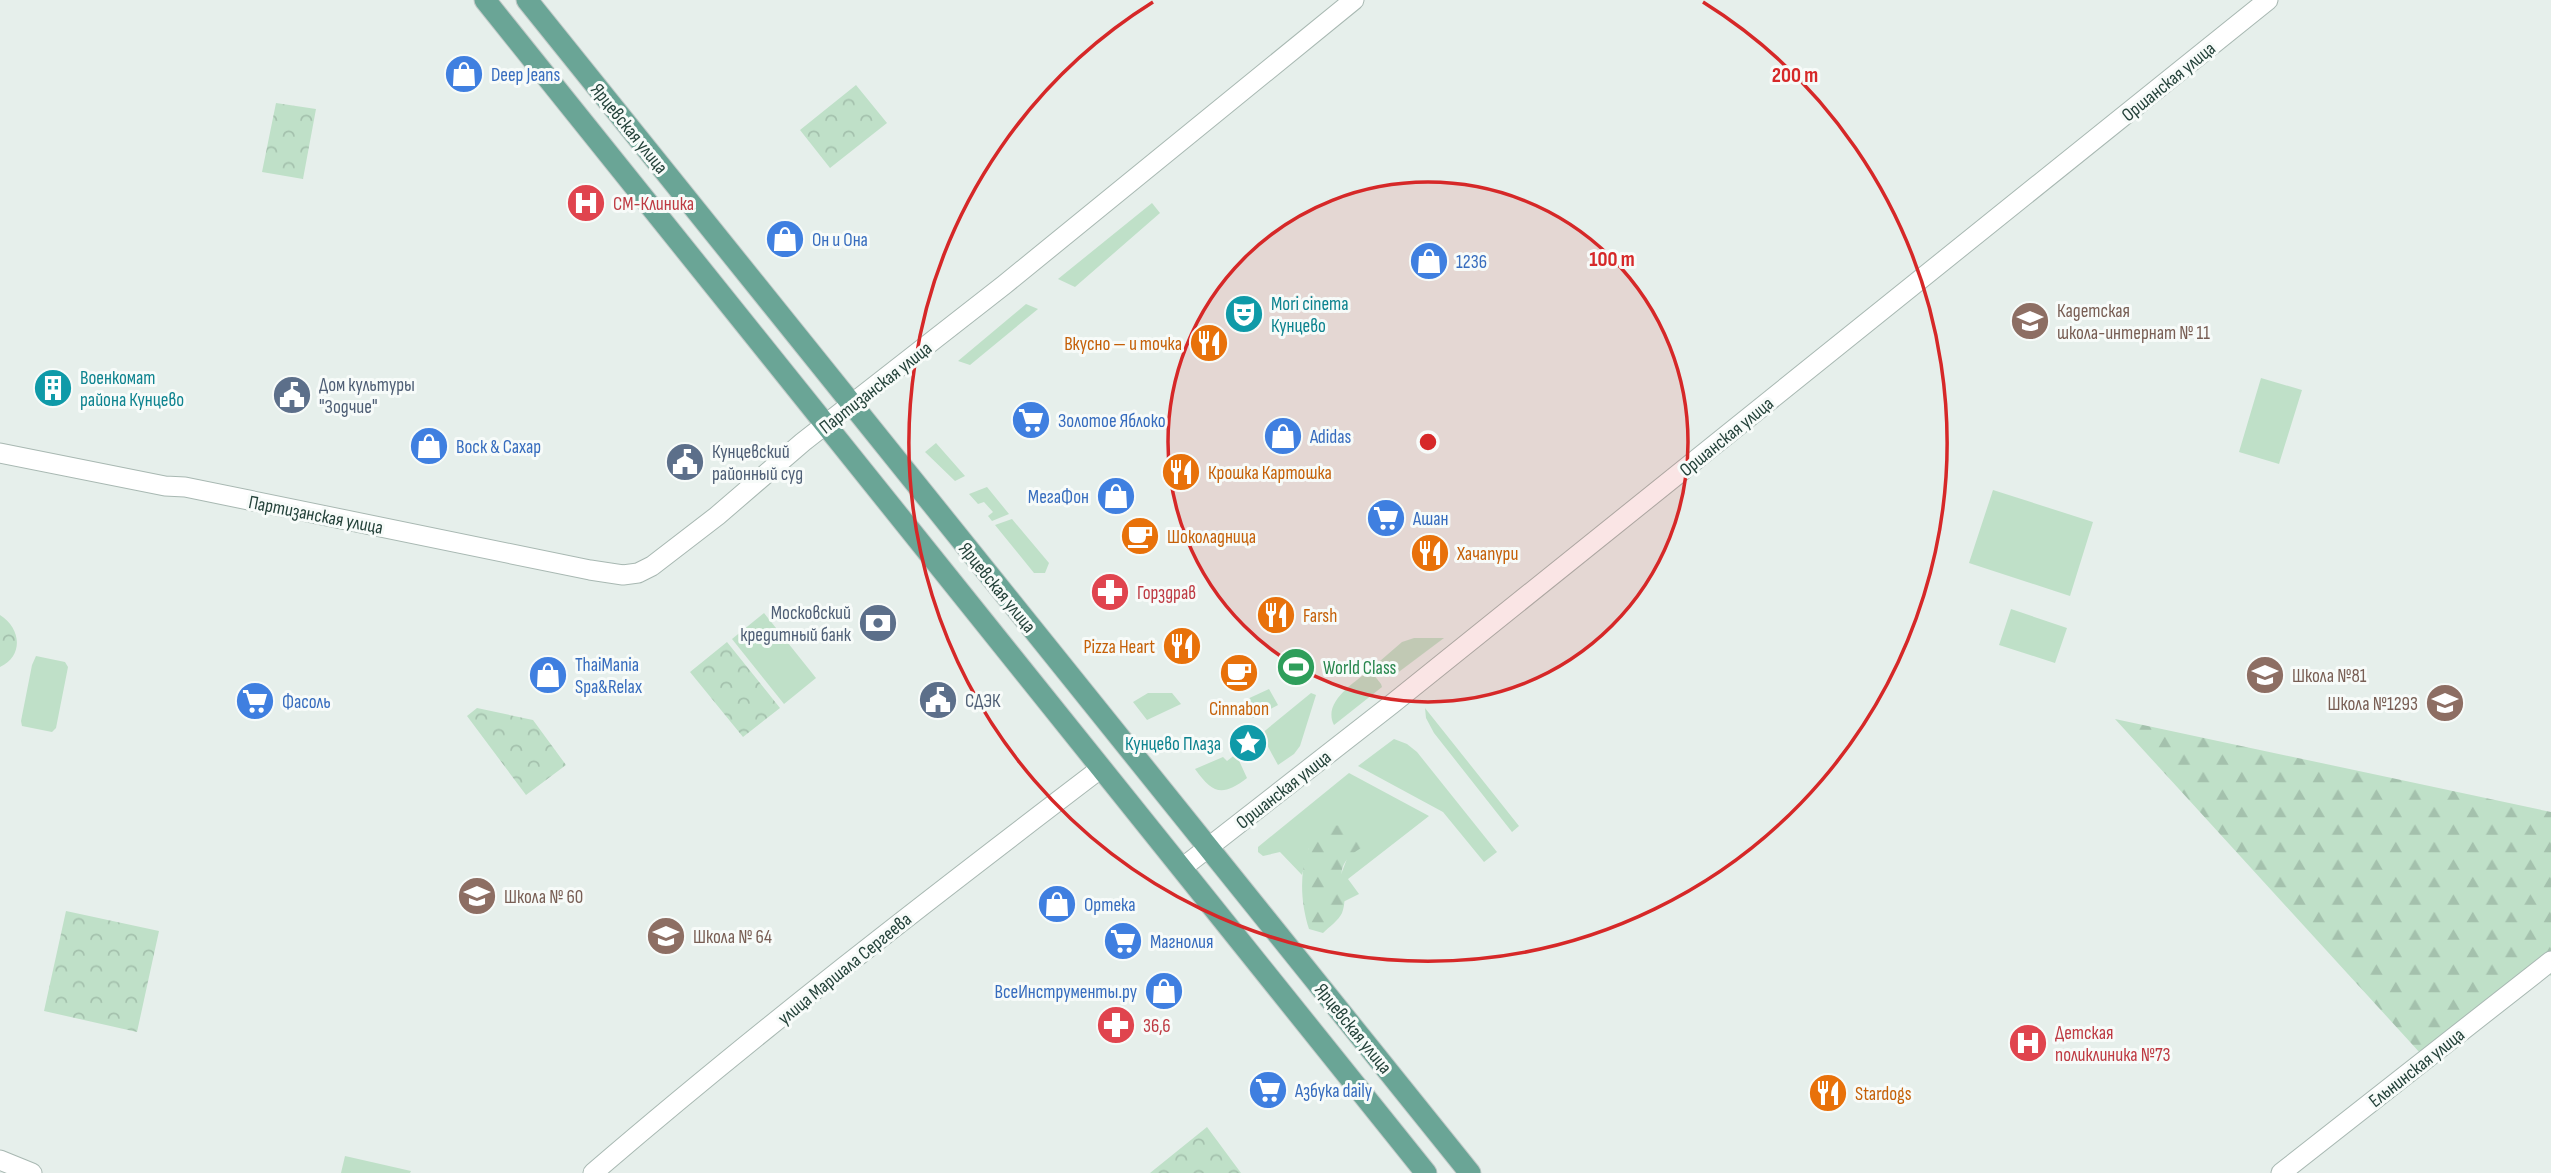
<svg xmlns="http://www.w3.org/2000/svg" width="2551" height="1173" font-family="'Sofia Sans Condensed',sans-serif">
  <defs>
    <pattern id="forest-firs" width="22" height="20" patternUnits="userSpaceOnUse" patternTransform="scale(1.75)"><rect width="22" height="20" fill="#bfe0c8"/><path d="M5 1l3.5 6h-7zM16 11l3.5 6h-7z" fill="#a4c1ad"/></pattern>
    <pattern id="park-crowns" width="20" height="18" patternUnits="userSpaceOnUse" patternTransform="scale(1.75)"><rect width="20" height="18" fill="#bfe0c8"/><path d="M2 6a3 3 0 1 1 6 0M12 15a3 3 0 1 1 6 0" fill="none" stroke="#a4c1ad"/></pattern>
  </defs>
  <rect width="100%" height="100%" fill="#e6efeb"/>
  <!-- grass -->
  <path fill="#bfe0c8" d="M1152,203L1160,213L1075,287L1058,279Z
    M1026,304L1038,309L970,365L958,361Z
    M2261,378L2302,390L2279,464L2239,452Z
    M936,443L965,476L955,481L925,452Z
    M987,487L1009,514L992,521L988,516L993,512L984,502L978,504L969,494Z
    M1993,490L2093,522L2070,596L1969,563Z
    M1012,519L1049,563L1045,573H1034L995,525Z
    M2011,609L2067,628L2055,663L1999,645Z
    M764,613L816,678L784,704L732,639Z
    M1414,638H1444L1392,677L1380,661L1402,642Z
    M36,656L65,662L68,667L56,728L52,732L22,726L21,721L32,665Z
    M1370,670L1381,684L1382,687L1334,725C1322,702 1355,682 1370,670Z
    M1269,689L1278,705L1253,718L1243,701Z
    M1148,693H1172L1181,704L1147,720L1133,702Z
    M1311,693L1316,695L1300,746L1294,754L1278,765L1261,734Z
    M1425,708L1519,826L1512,832L1434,733L1426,718Z
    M1394,739L1407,744L1417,752L1497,852L1484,862L1443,812L1358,766Z
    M1236,754L1247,778C1222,797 1213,794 1195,769L1223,757L1227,761Z
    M1349,773L1429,816L1348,879L1359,894L1343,902L1340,877L1348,856L1309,848L1302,875L1280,852L1263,856L1258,852V847Z
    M345,1156L411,1171L410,1173H341Z"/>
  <!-- forest -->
  <path fill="url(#forest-firs)" d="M2115,719L2551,812V976L2537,965L2421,1054Z
    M1346,825L1362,831L1361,848C1325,870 1352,886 1342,913C1339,920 1329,927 1323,933L1309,929C1301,904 1299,875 1308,850C1312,841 1319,833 1325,826Z"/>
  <!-- park -->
  <path fill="url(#park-crowns)" d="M856,85L887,123L830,168L800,130Z
    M276,103L316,109L303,179L262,172Z
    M0,615C21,628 24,656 0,667Z
    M727,642L780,708L743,737L690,672Z
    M477,708L533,720L566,765L526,795L467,716Z
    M66,911L159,931L137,1032L44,1011Z
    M1207,1127L1241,1173H1150Z"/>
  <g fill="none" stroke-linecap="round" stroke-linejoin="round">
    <!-- minor casing -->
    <g stroke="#a8b8b2" stroke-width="21">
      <path id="minor" d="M0,453L165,486L185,487L590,570L623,575L638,573L652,566L717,516L803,442L1004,285L1354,0
        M1182,868L1392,704L2268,0
        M0,1160L32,1173
        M593,1173C757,1032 928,900 1100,769
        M2281,1173L2551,961"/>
    </g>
    <!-- major casing -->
    <g stroke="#c2cac8" stroke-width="23">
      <path id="major" d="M485,0L1426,1173
        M527,0L1470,1173"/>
    </g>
    <!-- minor -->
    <use href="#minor" stroke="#fff" stroke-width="19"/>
    <!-- major -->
    <use href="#major" stroke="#6aa596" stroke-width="21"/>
  </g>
  <!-- distance rings -->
  <circle cx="1428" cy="442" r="260" fill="#d62828" fill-opacity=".12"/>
  <g fill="none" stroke="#d62828" stroke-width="3.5">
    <circle cx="1428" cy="442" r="260"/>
    <path d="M1703 2A519 519 0 1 1 1153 2"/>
  </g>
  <!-- icons -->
  <defs>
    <g id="shop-disc" transform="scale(2.0125)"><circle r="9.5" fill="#3f7fe0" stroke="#f7fbf9"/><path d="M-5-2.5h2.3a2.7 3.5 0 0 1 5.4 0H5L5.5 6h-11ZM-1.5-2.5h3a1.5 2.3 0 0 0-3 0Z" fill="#fff"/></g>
    <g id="hospital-disc" transform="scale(2.0125)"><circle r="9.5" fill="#e0444e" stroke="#f7fbf9"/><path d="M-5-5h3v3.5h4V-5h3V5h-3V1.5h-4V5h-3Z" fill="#fff"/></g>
    <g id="theatre-disc" transform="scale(2.0125)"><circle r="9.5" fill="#0f9aa8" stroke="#f7fbf9"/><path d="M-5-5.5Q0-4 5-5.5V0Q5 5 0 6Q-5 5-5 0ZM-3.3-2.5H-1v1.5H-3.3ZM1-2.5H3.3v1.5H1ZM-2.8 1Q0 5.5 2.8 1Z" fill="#fff"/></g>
    <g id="school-disc" transform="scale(2.0125)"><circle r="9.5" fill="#8d6e63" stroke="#f7fbf9"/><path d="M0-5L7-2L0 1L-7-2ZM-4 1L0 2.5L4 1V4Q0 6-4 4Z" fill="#fff"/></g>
    <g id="restaurant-disc" transform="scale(2.0125)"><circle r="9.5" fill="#e8710a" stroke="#f7fbf9"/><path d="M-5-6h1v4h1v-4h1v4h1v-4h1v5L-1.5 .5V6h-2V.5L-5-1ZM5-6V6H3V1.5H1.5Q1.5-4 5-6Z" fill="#fff"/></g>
    <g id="building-disc" transform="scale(2.0125)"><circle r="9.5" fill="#0f9aa8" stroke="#f7fbf9"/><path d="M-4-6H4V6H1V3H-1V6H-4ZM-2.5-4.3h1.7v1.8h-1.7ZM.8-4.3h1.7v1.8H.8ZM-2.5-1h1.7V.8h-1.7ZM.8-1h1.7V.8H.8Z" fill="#fff"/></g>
    <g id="civic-disc" transform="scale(2.0125)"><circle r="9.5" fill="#5c6f8a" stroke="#f7fbf9"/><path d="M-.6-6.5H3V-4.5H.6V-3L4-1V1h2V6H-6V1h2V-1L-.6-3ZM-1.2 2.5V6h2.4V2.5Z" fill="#fff"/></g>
    <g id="supermarket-disc" transform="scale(2.0125)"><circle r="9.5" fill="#3f7fe0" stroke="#f7fbf9"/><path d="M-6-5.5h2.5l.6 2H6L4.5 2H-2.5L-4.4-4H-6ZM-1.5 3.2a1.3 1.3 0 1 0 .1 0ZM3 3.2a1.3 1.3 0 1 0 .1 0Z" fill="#fff"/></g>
    <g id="cafe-disc" transform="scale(2.0125)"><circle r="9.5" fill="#e8710a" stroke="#f7fbf9"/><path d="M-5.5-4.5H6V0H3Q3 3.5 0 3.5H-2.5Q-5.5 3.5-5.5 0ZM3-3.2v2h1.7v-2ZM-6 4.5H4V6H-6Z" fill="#fff"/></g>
    <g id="pharmacy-disc" transform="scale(2.0125)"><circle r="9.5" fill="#e0444e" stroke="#f7fbf9"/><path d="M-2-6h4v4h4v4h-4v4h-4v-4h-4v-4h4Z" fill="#fff"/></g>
    <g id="bank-disc" transform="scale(2.0125)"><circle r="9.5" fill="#5c6f8a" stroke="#f7fbf9"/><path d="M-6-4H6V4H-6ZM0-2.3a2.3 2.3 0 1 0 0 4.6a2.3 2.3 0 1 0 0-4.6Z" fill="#fff"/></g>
    <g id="stadium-disc" transform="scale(2.0125)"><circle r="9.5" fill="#2e9e5b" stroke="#f7fbf9"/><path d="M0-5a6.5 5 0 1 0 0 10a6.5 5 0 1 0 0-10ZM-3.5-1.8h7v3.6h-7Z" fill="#fff"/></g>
    <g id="sight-disc" transform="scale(2.0125)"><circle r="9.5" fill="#0f9aa8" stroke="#f7fbf9"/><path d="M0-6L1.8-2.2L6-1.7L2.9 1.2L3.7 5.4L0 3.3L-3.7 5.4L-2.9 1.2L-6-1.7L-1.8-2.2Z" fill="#fff"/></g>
  </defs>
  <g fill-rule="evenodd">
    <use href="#shop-disc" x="464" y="74"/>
    <use href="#hospital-disc" x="586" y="203"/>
    <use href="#shop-disc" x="785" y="239"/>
    <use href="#shop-disc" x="1429" y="261"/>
    <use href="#theatre-disc" x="1244" y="314"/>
    <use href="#school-disc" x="2030" y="321"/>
    <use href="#restaurant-disc" x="1209" y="343"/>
    <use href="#building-disc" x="53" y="388"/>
    <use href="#civic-disc" x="292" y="395"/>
    <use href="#supermarket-disc" x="1031" y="420"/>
    <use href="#shop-disc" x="1283" y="436"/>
    <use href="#shop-disc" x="429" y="446"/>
    <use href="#civic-disc" x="685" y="462"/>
    <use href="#restaurant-disc" x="1181" y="472"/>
    <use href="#shop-disc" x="1116" y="496"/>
    <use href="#supermarket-disc" x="1386" y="518"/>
    <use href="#cafe-disc" x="1140" y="536"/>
    <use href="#restaurant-disc" x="1430" y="553"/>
    <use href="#pharmacy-disc" x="1110" y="592"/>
    <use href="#restaurant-disc" x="1276" y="615"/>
    <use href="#bank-disc" x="878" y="623"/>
    <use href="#restaurant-disc" x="1182" y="646"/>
    <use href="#stadium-disc" x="1296" y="667"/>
    <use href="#cafe-disc" x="1239" y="673"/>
    <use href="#shop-disc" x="548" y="675"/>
    <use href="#school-disc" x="2265" y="675"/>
    <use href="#civic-disc" x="938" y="700"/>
    <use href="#supermarket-disc" x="255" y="701"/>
    <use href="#school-disc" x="2445" y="703"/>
    <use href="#sight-disc" x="1248" y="743"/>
    <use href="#school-disc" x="477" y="896"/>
    <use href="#shop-disc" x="1057" y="904"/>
    <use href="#school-disc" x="666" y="936"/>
    <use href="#supermarket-disc" x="1123" y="941"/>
    <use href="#shop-disc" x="1164" y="991"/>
    <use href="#pharmacy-disc" x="1116" y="1025"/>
    <use href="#hospital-disc" x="2028" y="1043"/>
    <use href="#supermarket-disc" x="1268" y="1090"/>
    <use href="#restaurant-disc" x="1828" y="1093"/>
  </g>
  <g text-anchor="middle" stroke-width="6" stroke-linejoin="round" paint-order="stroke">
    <!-- shop labels -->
    <g font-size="19" fill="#366cbe" stroke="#f7fbf9" text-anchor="start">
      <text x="491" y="81">Deep Jeans</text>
      <text x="812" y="246">Он и Она</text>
      <text x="1456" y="268">1236</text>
      <text x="1058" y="427">Золотое Яблоко</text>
      <text x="1310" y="443">Adidas</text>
      <text x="456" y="453">Воск &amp; Сахар</text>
      <text x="1089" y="503" text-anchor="end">МегаФон</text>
      <text x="1413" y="525">Ашан</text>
      <text x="575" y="671">ThaiMania<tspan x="575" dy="22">Spa&amp;Relax</tspan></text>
      <text x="282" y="708">Фасоль</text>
      <text x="1084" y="911">Ортека</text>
      <text x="1150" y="948">Магнолия</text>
      <text x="1137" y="998" text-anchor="end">ВсеИнструменты.ру</text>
      <text x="1295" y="1097">Азбука daily</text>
    </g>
    <!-- street labels -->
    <g font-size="19" fill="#24423a" stroke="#f7fbf9">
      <text transform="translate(2168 81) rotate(-39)" y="7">Оршанская улица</text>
      <text transform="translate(630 128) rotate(51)" y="7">Ярцевская улица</text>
      <text transform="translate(875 387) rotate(-38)" y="7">Партизанская улица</text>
      <text transform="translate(1726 436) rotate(-39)" y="7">Оршанская улица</text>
      <text transform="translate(316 514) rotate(11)" y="7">Партизанская улица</text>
      <text transform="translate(998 587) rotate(51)" y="7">Ярцевская улица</text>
      <text transform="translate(1283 789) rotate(-38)" y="7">Оршанская улица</text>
      <text transform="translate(844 968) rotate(-39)" y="7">улица Маршала Сергеева</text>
      <text transform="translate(1354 1028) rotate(51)" y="7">Ярцевская улица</text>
      <text transform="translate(2416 1067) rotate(-38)" y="7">Ельнинская улица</text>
    </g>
    <!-- health labels -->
    <g font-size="19" fill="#be3a42" stroke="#f7fbf9" text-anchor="start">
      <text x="613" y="210">СМ-Клиника</text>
      <text x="1137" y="599">Горздрав</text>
      <text x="1143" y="1032">36,6</text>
      <text x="2055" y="1039">Детская<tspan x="2055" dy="22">поликлиника №73</tspan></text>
    </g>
    <!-- culture labels -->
    <g font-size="19" fill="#0d838f" stroke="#f7fbf9" text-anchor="start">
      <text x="1271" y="310">Mori cinema<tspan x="1271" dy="22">Кунцево</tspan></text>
      <text x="80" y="384">Военкомат<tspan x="80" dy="22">района Кунцево</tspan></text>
      <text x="1221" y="750" text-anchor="end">Кунцево Плаза</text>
    </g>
    <!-- education labels -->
    <g font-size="19" fill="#785e54" stroke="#f7fbf9" text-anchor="start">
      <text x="2057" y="317">Кадетская<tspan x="2057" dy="22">школа-интернат № 11</tspan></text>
      <text x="2292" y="682">Школа №81</text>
      <text x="2418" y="710" text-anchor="end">Школа №1293</text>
      <text x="504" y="903">Школа № 60</text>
      <text x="693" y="943">Школа № 64</text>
    </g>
    <!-- food labels -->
    <g font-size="19" fill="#c56008" stroke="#f7fbf9" text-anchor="start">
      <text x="1182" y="350" text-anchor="end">Вкусно — и точка</text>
      <text x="1208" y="479">Крошка Картошка</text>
      <text x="1167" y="543">Шоколадница</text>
      <text x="1457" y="560">Хачапури</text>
      <text x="1303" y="622">Farsh</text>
      <text x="1155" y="653" text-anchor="end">Pizza Heart</text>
      <text x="1239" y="715" text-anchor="middle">Cinnabon</text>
      <text x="1855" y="1100">Stardogs</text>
    </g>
    <!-- service labels -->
    <g font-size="19" fill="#4e5e75" stroke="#f7fbf9" text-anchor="start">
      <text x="319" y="391">Дом культуры<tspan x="319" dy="22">"Зодчие"</tspan></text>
      <text x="712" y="458">Кунцевский<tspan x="712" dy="22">районный суд</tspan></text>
      <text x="851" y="619" text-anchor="end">Московский<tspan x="851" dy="22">кредитный банк</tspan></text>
      <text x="965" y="707">СДЭК</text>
    </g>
    <!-- leisure labels -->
    <g font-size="19" fill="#27864d" stroke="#f7fbf9" text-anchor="start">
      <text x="1323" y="674">World Class</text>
    </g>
  </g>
  <circle cx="1428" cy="442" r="10" fill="#d62828" stroke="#f7fbf9" stroke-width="3.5"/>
  <g font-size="21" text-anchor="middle" font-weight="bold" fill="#d62828" stroke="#f7fbf9" stroke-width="6" stroke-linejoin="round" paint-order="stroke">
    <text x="1795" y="82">200 m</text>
    <text x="1612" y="266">100 m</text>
  </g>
</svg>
